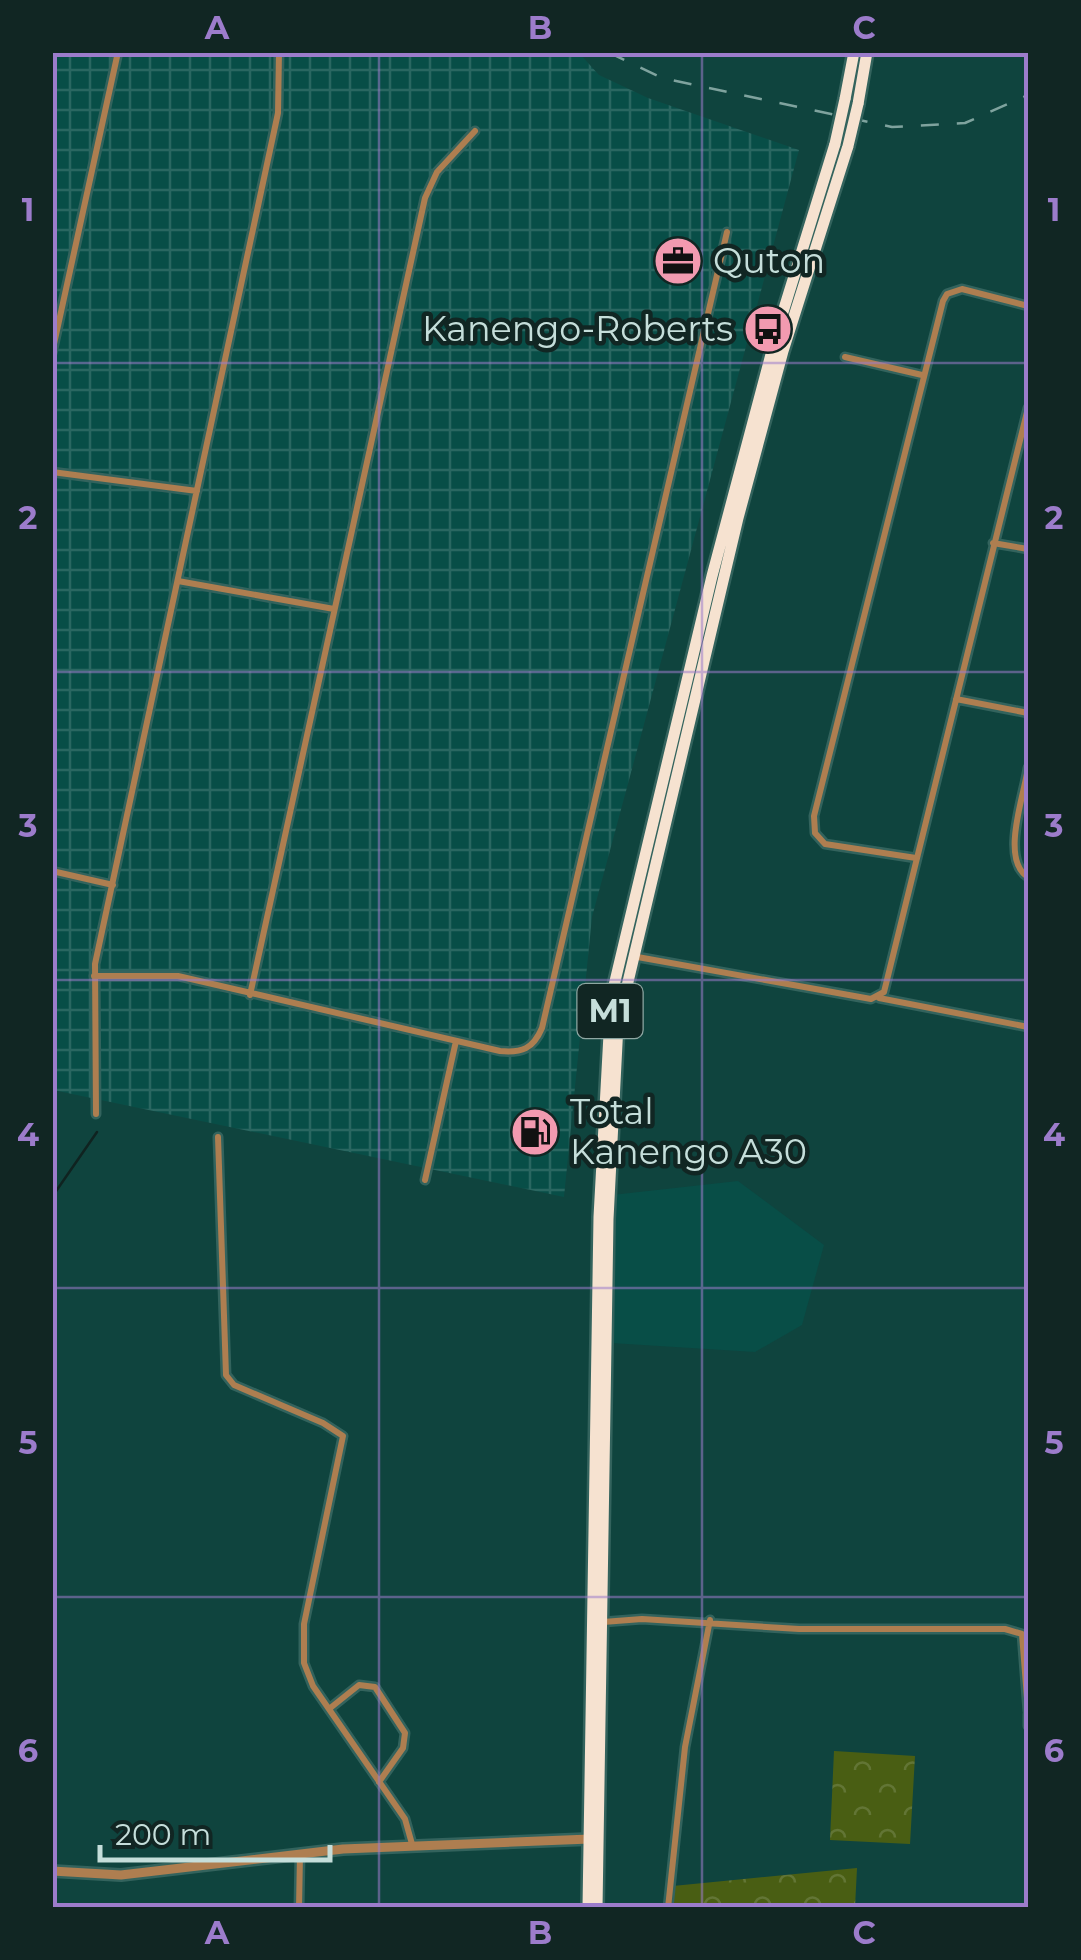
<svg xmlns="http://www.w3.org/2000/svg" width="1081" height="1960" font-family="Montserrat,sans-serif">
  <defs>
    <pattern id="industrial-grid" width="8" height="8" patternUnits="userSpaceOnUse" patternTransform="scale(2.5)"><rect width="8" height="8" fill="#084e47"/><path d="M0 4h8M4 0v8" fill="none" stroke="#2a6761"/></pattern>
    <pattern id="forest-crowns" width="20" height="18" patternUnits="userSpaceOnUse" patternTransform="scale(2.5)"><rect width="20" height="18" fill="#495e13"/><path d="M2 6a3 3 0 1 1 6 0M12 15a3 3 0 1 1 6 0" fill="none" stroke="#627535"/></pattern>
  </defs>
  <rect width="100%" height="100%" fill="#0f443e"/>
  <!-- built -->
  <path fill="#084e47" d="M738,1181L824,1245L802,1325L755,1352L611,1343L612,1195Z"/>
  <!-- industrial -->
  <path fill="url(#industrial-grid)" d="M53,53H579L599,75L648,98L799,150L592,917L564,1197L53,1090Z"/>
  <!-- forest -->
  <path fill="url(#forest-crowns)" d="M834,1751L915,1756L910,1844L830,1840Z
    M857,1868L855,1907H674L673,1886Z"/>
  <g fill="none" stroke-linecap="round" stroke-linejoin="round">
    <!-- stream -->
    <path stroke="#0f2320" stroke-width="2.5" d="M52,1197L97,1132"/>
    <!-- minor casing -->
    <g stroke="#33635d" stroke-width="11">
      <path id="minor" d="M52,353L118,52
        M845,357L922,375
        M52,472L197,491
        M993,543L1028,549
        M178,581L334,609
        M956,699L1028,713
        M1028,768C1024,796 1000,860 1028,877
        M916,858L825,844L815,833L814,816L943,301L947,294L962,289L1028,306
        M52,871L113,885
        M632,956L871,999L884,992L1028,408
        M94,976H178L500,1051C522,1053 533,1049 542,1028L727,232
        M250,995L425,198L437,172L475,131
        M879,998L1028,1027
        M96,1114L95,964L278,113L279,52
        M218,1137L226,1375L234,1385L323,1423L343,1436L304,1624V1663L313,1686L405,1819L412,1844
        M425,1180L456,1041
        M603,1622L642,1619L799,1629H1005L1022,1634L1028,1711
        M329,1709L359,1685L375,1687L405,1733L403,1748L379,1782
        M1028,1714V1726
        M299,1908L300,1854
        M668,1908L685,1747L710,1620"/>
    </g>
    <!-- tertiary casing -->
    <g stroke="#33635d" stroke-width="14">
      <path id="tertiary" d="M52,1871L121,1875L343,1849L590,1839"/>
    </g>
    <!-- trunk casing -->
    <g stroke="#33635d" stroke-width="16">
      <path id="trunk" d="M845,99L854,52
        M858,104L867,52
        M588,1908L599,1217L611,998L712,576L778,328L835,144
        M597,1908L608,1219L618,1024L738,518L783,351L848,146"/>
    </g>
    <!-- minor -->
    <use href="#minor" stroke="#ae7e50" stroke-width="6"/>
    <!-- tertiary -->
    <use href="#tertiary" stroke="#ae7e50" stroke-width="9"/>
    <!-- trunk -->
    <use href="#trunk" stroke="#f6e2d0" stroke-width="11"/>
    <!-- rail -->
    <path stroke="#7fa39e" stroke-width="2.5" stroke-dasharray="18 18" stroke-linecap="butt" d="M608,52L662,78L892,127L965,123L1028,95"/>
    <!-- trunk-bridge casing -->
    <g stroke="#33635d" stroke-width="16" stroke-linecap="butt">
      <path id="trunk-bridge" d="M835,144L845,99
        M848,146L858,104"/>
    </g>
    <!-- trunk-bridge -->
    <use href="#trunk-bridge" stroke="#f6e2d0" stroke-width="11"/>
  </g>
  <!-- grid -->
  <path fill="none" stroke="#9c7ccb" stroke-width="2.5" stroke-opacity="0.55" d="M379,52V1908M702,52V1908M52,363H1028M52,672H1028M52,980H1028M52,1288H1028M52,1597H1028"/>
  <!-- icons -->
  <defs>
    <g id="office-disc" transform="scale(2.5)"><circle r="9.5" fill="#f29ab0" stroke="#112623"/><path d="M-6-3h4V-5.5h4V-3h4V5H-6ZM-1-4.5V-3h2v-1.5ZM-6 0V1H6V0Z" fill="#111"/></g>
    <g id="bus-disc" transform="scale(2.5)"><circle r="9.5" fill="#f29ab0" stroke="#112623"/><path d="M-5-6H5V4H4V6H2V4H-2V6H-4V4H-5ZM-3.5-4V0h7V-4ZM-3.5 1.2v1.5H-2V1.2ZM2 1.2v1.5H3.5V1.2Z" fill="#111"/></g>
    <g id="fuel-disc" transform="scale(2.5)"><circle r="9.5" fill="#f29ab0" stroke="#112623"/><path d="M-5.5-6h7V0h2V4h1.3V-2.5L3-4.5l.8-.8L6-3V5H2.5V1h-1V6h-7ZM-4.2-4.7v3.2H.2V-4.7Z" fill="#111"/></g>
  </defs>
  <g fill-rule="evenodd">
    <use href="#office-disc" x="678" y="261"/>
    <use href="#bus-disc" x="768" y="329"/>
    <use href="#fuel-disc" x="535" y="1132"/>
  </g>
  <g text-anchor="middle" stroke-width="9" stroke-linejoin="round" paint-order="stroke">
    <!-- shield labels -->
    <rect fill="#112623" stroke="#8fa7a3" stroke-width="2.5" x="577.5" y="984" width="65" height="54" rx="8"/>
    <g font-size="32" font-weight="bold" fill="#c5deda">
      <text x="610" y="1022">M1</text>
    </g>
    <!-- poi labels -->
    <g font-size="35" fill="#c5deda" stroke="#112623" text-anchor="start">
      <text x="713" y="273">Quton</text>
      <text x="733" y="341" text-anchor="end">Kanengo-Roberts</text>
      <text x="570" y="1124">Total<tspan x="570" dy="40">Kanengo A30</tspan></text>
    </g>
  </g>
  <!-- border -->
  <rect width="1081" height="1960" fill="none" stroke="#112623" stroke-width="110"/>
  <!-- scale -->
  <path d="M100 1845v15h230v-15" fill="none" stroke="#c5deda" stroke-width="5"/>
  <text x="115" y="1845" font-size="30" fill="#c5deda" stroke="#112623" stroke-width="8" paint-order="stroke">200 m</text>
  <rect x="55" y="55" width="971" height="1850" fill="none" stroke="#9c7ccb" stroke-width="4"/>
  <g font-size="32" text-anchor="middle" font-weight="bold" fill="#9c7ccb">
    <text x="217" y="39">A</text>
    <text x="540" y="39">B</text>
    <text x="864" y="39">C</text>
    <text x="28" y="221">1</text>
    <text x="1054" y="221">1</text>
    <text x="28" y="529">2</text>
    <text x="1054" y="529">2</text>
    <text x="28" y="837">3</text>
    <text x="1054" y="837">3</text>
    <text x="28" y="1146">4</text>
    <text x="1054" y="1146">4</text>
    <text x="28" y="1454">5</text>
    <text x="1054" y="1454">5</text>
    <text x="28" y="1762">6</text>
    <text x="1054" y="1762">6</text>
    <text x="217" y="1944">A</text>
    <text x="540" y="1944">B</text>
    <text x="864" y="1944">C</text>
  </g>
</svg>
